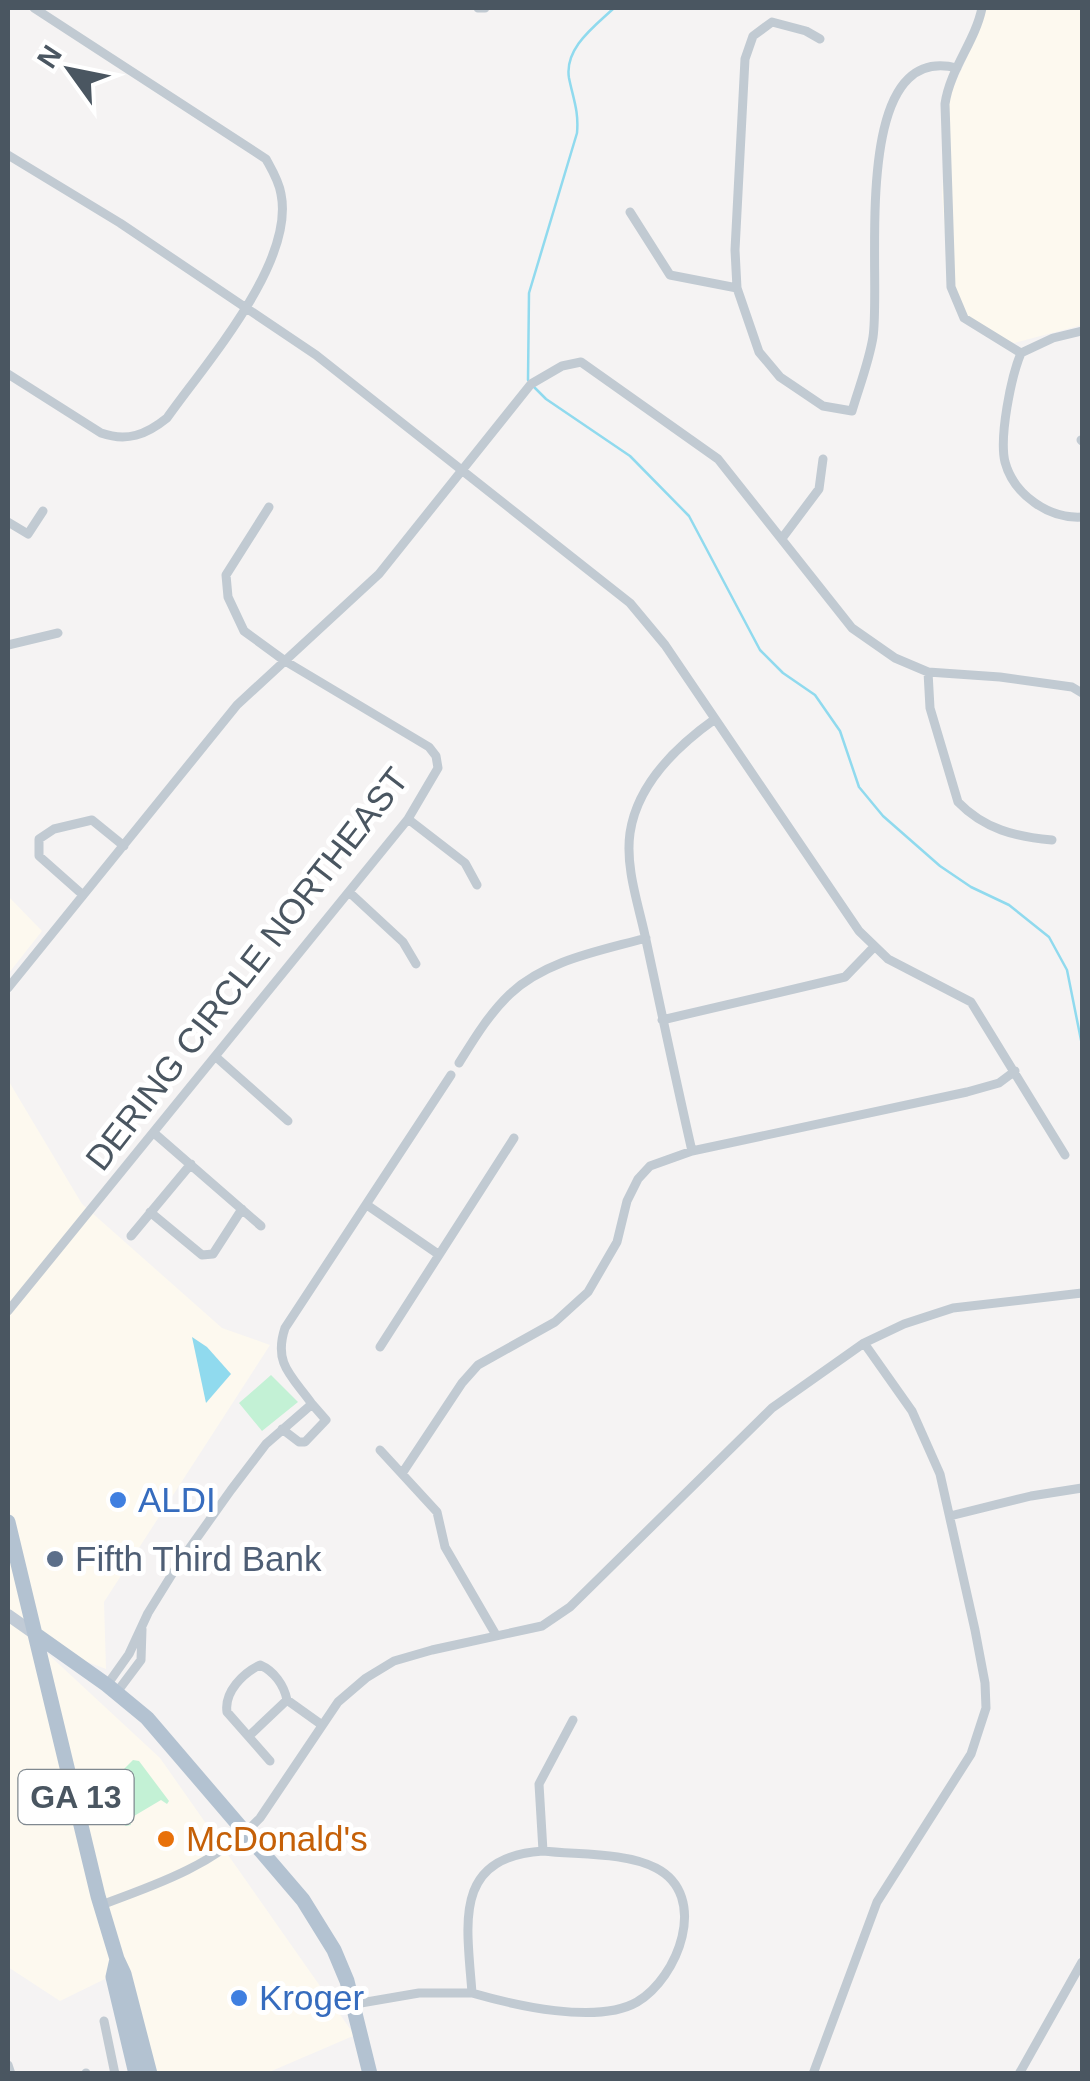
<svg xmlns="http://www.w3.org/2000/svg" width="1090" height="2081" font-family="Arial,sans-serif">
  <rect width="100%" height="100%" fill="#f5f3f3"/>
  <!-- commercial -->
  <path fill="#fdf9ef" d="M984,8H1082V325L1014,343L996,337L960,314L948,272L942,195L948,99L974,42Z
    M8,896L42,931L8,974Z
    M8,1080L82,1204L222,1328L270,1345L104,1602L106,1669L35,1642L160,1758L353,2033V2036L267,2073H139L109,1977L60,2001L8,1967Z"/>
  <!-- green -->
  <path fill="#c3f1d5" d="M271,1375L298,1402L262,1431L239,1403Z
    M133,1760L139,1761L169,1801L167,1804L161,1800L129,1819L131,1825L126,1826L120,1822L111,1782Z"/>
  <!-- water -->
  <path fill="#90daee" d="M192,1337L207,1347L231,1374L206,1403Z"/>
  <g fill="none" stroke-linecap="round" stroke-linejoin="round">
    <!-- stream -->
    <path stroke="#90daee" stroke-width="2.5" d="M528,380L529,293L577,133C579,111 573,98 569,78C564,48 595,26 614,8
      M533,386L546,399L630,456L689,516L760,650L783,673L815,695L840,731L859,787L883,816L940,866L971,887L1009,905L1049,937L1067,970L1082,1045"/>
    <!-- minor -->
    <path stroke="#c1cad2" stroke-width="9" d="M478,8H485
      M982,8C975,42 950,69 945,104L951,287L964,318L1021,353
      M820,39L806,31L772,22L753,36L745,59L735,250L737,288L759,352L780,377L823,406L852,411C859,387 869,362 873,337C882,279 848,40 957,68
      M8,155L120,223L316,355L630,603L665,645L859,931L888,959L971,1002L1065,1155
      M630,212L670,275L737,288
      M1021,353C1011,377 999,437 1005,462C1014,495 1049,519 1082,517
      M1021,353L1053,338L1082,331
      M8,374L101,433C127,442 146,435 167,418C205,364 295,263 281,194C279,181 272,170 266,159L34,8
      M1081,440L1082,441
      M8,522L28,534L43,511
      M783,537L819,489L823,459
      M8,645L58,633
      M928,672L930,708L958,802C984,829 1016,837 1052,840
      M408,819L465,863L477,885
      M349,892L403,942L416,964
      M83,895L39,856V839L54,829L92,820L124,846
      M8,988L237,705L379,574L531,384L562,366L581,362L718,459L852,628L895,658L928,672L1000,677L1072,687L1082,693
      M662,1020L845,977L873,948
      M216,1057L288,1121
      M459,1063C474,1039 489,1014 510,994C546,960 600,951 646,938
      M154,1133L261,1226
      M692,1151C676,1081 661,1010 646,940C639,906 625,868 630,833C637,785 677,746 715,719
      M367,1205L438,1254
      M150,1212L202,1255L213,1254L242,1209
      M131,1236L191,1164
      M8,1311L408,819L438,768L436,756L429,747L285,661L244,631L228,597L226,575L269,507
      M380,1347L514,1138
      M282,1429L299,1442H305L326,1420L312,1404
      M380,1450L437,1512L445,1547L496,1635
      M403,1472L462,1383L478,1365L555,1322L588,1292L617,1242L627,1201L638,1179L650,1166L692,1151L967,1092L999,1083L1015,1071
      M950,1516L1031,1496L1082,1488
      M107,1685L129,1654L148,1613L179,1563L231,1490L266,1444L312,1404C292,1376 273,1364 285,1328L451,1075
      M117,1692L141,1660L142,1629
      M249,1736L287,1700
      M270,1761L227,1712C224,1692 243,1673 260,1665C274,1671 284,1685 287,1700L322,1725
      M543,1851C578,1855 625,1852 656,1868C710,1896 678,1978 637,2002C597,2025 514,2005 472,1993C467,1924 452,1857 543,1851Z
      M543,1851L539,1784L573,1720
      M101,1905C159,1884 216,1864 260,1818L338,1702L366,1678L394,1661L432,1650L542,1626L570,1607L772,1408L864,1343L904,1324L953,1308L1082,1293
      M355,2004L419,1993H472
      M104,2021L115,2074
      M8,2065L11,2074
      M86,2073V2074
      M813,2074L877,1902L971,1754L986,1708L985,1683L975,1630L940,1474L912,1411L864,1343
      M1019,2074L1082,1962"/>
    <!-- secondary -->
    <path stroke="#c1cbd6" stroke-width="12" d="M8,1615L35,1634"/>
    <!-- primary -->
    <path stroke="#b3c2d1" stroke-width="15" d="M8,1522L98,1896L117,1959L124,1974L150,2074
      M35,1634L107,1685L147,1718L303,1900L334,1950L347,1981L370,2074
      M117,1959L113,1977L136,2074"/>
  </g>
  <!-- markers -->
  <g fill="#3f7fe0" stroke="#fff" stroke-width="4">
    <circle cx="118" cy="1500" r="10"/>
    <circle cx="239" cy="1998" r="10"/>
  </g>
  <circle fill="#5c6f8a" stroke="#fff" stroke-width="4" cx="55" cy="1559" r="10"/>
  <circle fill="#e8710a" stroke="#fff" stroke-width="4" cx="166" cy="1839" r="10"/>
  <g text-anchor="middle" stroke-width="10" stroke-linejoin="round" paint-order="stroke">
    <!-- shield labels -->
    <rect fill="#fff" stroke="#808990" stroke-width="2.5" x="18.5" y="1770" width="115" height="54" rx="8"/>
    <g font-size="32" font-weight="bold" fill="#4a5661">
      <text x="76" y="1808">GA 13</text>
    </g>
    <!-- street labels -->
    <g font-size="35" fill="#4a5661" stroke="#fff">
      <text transform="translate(247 969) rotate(-52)" y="12">DERING CIRCLE NORTHEAST</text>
    </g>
    <!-- shop labels -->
    <g font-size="35" fill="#366cbe" stroke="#fff" text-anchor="start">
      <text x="138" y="1512">ALDI</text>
      <text x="259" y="2010">Kroger</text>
    </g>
    <!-- service labels -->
    <g font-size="35" fill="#4e5e75" stroke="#fff" text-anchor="start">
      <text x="75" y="1571">Fifth Third Bank</text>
    </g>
    <!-- food labels -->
    <g font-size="35" fill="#c56008" stroke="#fff" text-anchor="start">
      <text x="186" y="1851">McDonald's</text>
    </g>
  </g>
  <!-- border -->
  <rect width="1090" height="2081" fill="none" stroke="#4a5661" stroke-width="20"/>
  <!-- north arrow -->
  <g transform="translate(70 70) rotate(303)" stroke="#ffffff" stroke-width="8" paint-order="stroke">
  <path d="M0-8L18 38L0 25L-18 38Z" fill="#4a5661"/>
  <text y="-15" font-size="28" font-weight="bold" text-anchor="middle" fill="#4a5661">N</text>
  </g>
</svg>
